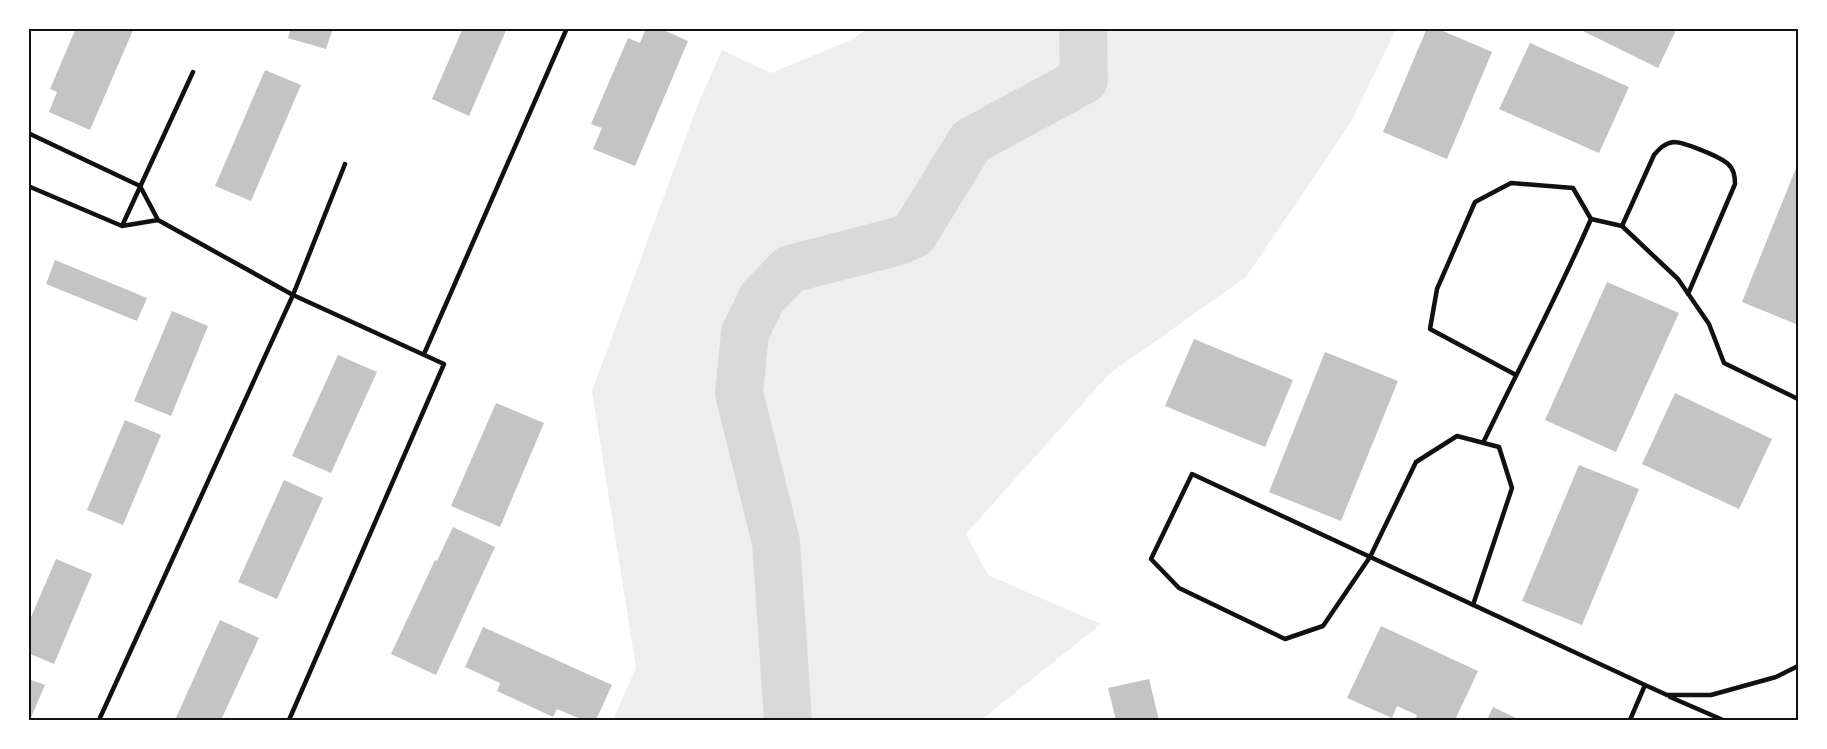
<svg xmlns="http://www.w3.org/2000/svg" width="1827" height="749" font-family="'IBM Plex Sans',sans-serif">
  <rect width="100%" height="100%" fill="#fff"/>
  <!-- green -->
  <path fill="#eee" d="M867,29H1396L1351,122L1246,277L1109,374L966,534L988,575L1101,624L981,720H613L636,668L592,391L698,104L722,50L771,73L851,40Z"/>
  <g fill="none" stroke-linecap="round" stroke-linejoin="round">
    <!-- river -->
    <path stroke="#d9d9d9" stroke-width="48" d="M788,720L776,542L739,393L745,333L762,298L790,269L899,241L914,234L971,141L1084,80L1083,28"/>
  </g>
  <!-- building -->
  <path fill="#c4c4c4" d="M76,28H134L90,130L49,112L57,92L50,89Z
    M291,28H333L326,49L288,38Z
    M463,28H507L469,116L432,99Z
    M646,28H659L688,41L635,166L593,149L602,128L591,124L628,38L640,43Z
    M1427,28H1436L1492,52L1447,159L1383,132Z
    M1584,28H1677L1658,68L1583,31Z
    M1530,43L1629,87L1599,153L1499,109Z
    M265,70L301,85L251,201L215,186Z
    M1798,163V325L1742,302Z
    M55,260L147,298L137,321L46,284Z
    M1607,282L1679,313L1616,452L1545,420Z
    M172,311L208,326L171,416L134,401Z
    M1194,339L1293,380L1265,447L1165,406Z
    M1325,352L1398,381L1341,521L1269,492Z
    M338,355L377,372L331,473L292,456Z
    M1675,393L1772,439L1739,509L1642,464Z
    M496,403L544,423L500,527L451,506Z
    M125,420L161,435L123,525L87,510Z
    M1579,465L1639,489L1582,625L1522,601Z
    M284,480L323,498L277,599L238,582Z
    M453,527L495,547L436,675L391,654L435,560L437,561Z
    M56,559L92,574L54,664L28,653V624Z
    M220,620L259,638L221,720H175Z
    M1381,626L1478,671L1455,720H1415L1417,715L1397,706L1392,718L1347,698Z
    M483,627L612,685L596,720H583L557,709L553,717L497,691L500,683L465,667Z
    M28,679L45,685L30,720H28Z
    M1149,679L1159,720H1116L1108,688Z
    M1493,707L1520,720H1487Z"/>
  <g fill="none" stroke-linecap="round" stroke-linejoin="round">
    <!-- service -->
    <path stroke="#111" stroke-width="4.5" d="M28,133L140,186L158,220L293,295L444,364L289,720
      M28,186L122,226L158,220
      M1591,219L1622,226L1678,279L1709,324L1724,363L1798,399
      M122,226L193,72
      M1622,226L1654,155C1660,148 1665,143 1674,142C1684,142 1718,156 1727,163C1734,169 1735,176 1735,184L1688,294
      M424,354L567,28
      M1483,443C1519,368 1558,295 1591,219L1573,188L1511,183L1475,202L1437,289L1430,329L1516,375
      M1473,605L1512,488L1499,447L1457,436L1416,462L1370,557L1323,626L1285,639L1179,588L1151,559L1192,474L1645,685L1667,695H1711L1776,677L1798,666
      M1670,697L1723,720
      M99,720L293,295L345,164
      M1630,720L1645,685"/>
  </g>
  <!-- border -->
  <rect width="1827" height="749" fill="none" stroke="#ffffff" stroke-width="60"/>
  <rect x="30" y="30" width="1767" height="689" fill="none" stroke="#111" stroke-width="2"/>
</svg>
